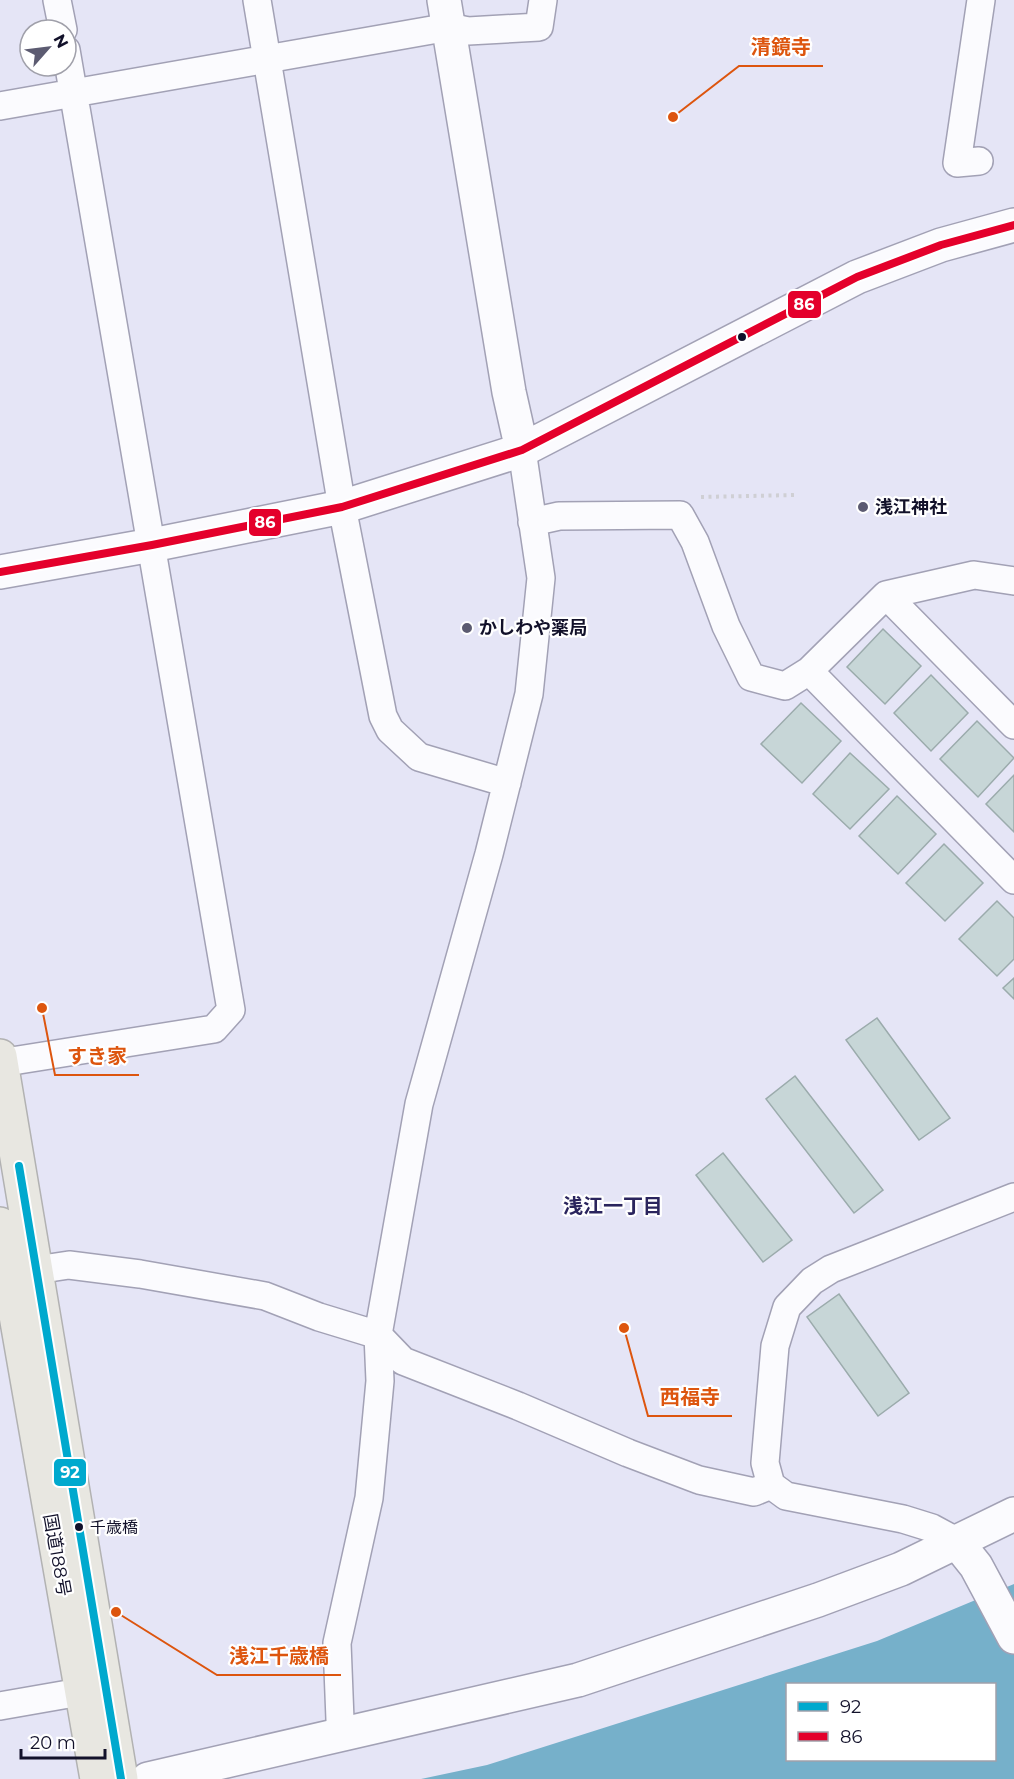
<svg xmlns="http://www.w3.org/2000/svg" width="1014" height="1779" font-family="Montserrat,'Noto Sans JP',sans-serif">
  <rect width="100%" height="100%" fill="#e5e5f6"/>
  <!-- water -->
  <path fill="#76b0ca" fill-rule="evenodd" d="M1014,1584V1779H421L487,1765L877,1641ZM788,1684H994V1760H788Z"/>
  <!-- building -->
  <path fill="#c7d6d7" stroke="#9babac" stroke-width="1.5" d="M883,629L921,666L885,704L847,667Z
    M931,675L968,713L931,751L894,713Z
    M801,703L841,741L802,783L761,744Z
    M977,721L1014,758L978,797L940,759Z
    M850,753L889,789L850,829L813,794Z
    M1014,775V832L986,804Z
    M897,796L936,834L898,874L859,836Z
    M944,844L983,883L945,921L906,883Z
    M997,901L1014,918V959L997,976L959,939Z
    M1014,978V999L1003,988Z
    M877,1018L950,1118L919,1140L846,1040Z
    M795,1076L883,1190L854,1213L766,1099Z
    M723,1153L792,1240L763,1262L696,1175Z
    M839,1294L909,1393L878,1416L807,1317Z"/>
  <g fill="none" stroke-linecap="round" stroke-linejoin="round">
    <!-- street casing -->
    <g stroke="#a2a1b5" stroke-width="30">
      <path id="street" d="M57,0L63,30
        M257,0L342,507L383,716L390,730L419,757L507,783
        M0,106L449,27L468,31L539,27L543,0
        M979,161L957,163L981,0
        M532,522L559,516L680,515L695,542L726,626L751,677L785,686L809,671L886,595L974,575L1014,581
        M886,595L1014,725
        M809,671L1014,880
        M0,1063L214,1029L231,1010L66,50
        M16,1273L69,1265L140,1274L265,1296L319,1317L378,1335L403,1361L518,1406L628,1453L699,1480L754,1492L771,1485L786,1496L903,1519L932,1528L956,1541
        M771,1485L765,1463L775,1346L787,1307L812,1281L831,1269L1014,1197
        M0,1706L80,1692
        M343,1736L340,1720L337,1643L369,1498L380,1381L378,1335L419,1104L489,854L529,694L541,578L522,450"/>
    </g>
    <!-- secondary casing -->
    <g stroke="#a2a1b5" stroke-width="36">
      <path id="secondary" d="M444,0L509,392L522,450
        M0,572L152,545L342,507L522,450L857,277L941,245L1014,225
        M956,1541L976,1566L1014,1637
        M148,1779L578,1680L818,1600L901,1569L1014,1514"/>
    </g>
    <!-- highway casing -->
    <g stroke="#b2b2b2" stroke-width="36">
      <path id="highway" d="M0,1056L121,1779
        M0,1224L97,1779"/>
    </g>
    <!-- path -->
    <path stroke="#cfcfd4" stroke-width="4" stroke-dasharray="3 4.5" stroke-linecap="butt" d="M701,497L795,495"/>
    <!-- street -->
    <use href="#street" stroke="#fbfbfe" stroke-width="27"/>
    <!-- secondary -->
    <use href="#secondary" stroke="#fbfbfe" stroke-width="33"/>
    <!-- highway -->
    <use href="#highway" stroke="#e8e7e1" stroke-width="33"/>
    <!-- bus-1 casing -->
    <g stroke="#fff" stroke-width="12">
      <path id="bus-1" d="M19,1166L121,1779"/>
    </g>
    <!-- bus-2 casing -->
    <g stroke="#fff" stroke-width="12">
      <path id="bus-2" d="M0,572L152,545L342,507L522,450L857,277L941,245L1014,225"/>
    </g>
    <!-- bus-1 -->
    <use href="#bus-1" stroke="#00a9ce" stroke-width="8"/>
    <!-- bus-2 -->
    <use href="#bus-2" stroke="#e4002b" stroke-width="8"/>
  </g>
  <!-- markers -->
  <g fill="#12112a" stroke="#fff" stroke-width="2">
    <circle cx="742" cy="337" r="5"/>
    <circle cx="79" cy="1527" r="5"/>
  </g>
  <g fill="#5c5b71" stroke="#fff" stroke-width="2">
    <circle cx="863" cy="507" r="6"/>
    <circle cx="467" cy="628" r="6"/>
  </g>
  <g text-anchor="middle" stroke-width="4.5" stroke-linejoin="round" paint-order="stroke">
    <!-- bus labels -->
    <g font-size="16" fill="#12112a" stroke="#fff" text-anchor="start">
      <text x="90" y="1533">千歳橋</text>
    </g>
    <!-- poi labels -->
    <g font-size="18" font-weight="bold" fill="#12112a" stroke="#fff" text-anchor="start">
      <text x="875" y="513">浅江神社</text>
      <text x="479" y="634">かしわや薬局</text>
    </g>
    <!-- street labels -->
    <g font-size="18" fill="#12112a" stroke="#fff">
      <text transform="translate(57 1555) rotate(80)" y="6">国道188号</text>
    </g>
    <!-- neighbourhood labels -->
    <g font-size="20" font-weight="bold" fill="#2a245d" stroke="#fff">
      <text x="613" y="1213">浅江一丁目</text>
    </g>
  </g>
  <!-- callouts -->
  <path fill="none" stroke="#dd550e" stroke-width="2" d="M673 117L739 66H823M42 1008L55 1075H139M624 1328L648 1416H732M116 1612L217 1675H341"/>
  <g fill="#dd550e" stroke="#fff" stroke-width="2">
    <circle cx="673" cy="117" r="6"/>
    <circle cx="42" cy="1008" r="6"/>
    <circle cx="624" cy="1328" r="6"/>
    <circle cx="116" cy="1612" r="6"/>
  </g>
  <g font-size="20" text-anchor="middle" font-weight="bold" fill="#dd550e" stroke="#fff" stroke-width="4.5" stroke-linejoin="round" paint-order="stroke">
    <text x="781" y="54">清鏡寺</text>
    <text x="97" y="1063">すき家</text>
    <text x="690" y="1404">西福寺</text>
    <text x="279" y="1663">浅江千歳橋</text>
  </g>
  <g stroke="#fff" stroke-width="2">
    <rect x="787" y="290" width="35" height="29" rx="6" fill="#e4002b"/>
    <rect x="248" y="508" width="34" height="29" rx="6" fill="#e4002b"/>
    <rect x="53" y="1458" width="34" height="29" rx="6" fill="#00a9ce"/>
  </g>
  <g font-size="16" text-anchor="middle" font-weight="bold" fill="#fff">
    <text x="804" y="310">86</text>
    <text x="265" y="528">86</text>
    <text x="70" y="1478">92</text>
  </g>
  <!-- legend -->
  <rect x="786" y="1683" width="210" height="78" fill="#ffffff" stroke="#a0a0aa" stroke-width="1.5"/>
  <rect x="798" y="1702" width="30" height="9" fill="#00a9ce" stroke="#a0a0aa" stroke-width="1.5"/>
  <text x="840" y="1713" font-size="18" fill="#12112a">92</text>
  <rect x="798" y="1732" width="30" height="9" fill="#e4002b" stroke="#a0a0aa" stroke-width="1.5"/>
  <text x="840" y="1743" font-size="18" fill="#12112a">86</text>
  <!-- north arrow -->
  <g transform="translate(48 48) rotate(62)"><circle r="28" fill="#ffffff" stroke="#a0a0aa" stroke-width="1.5"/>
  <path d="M0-4.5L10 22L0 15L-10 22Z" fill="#5c5b71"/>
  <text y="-9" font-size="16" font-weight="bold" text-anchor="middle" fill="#12112a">N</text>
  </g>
  <!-- scale -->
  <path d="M21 1749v9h84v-9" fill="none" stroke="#12112a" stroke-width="3"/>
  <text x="30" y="1749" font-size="18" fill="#12112a" stroke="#ffffff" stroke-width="4.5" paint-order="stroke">20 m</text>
</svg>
